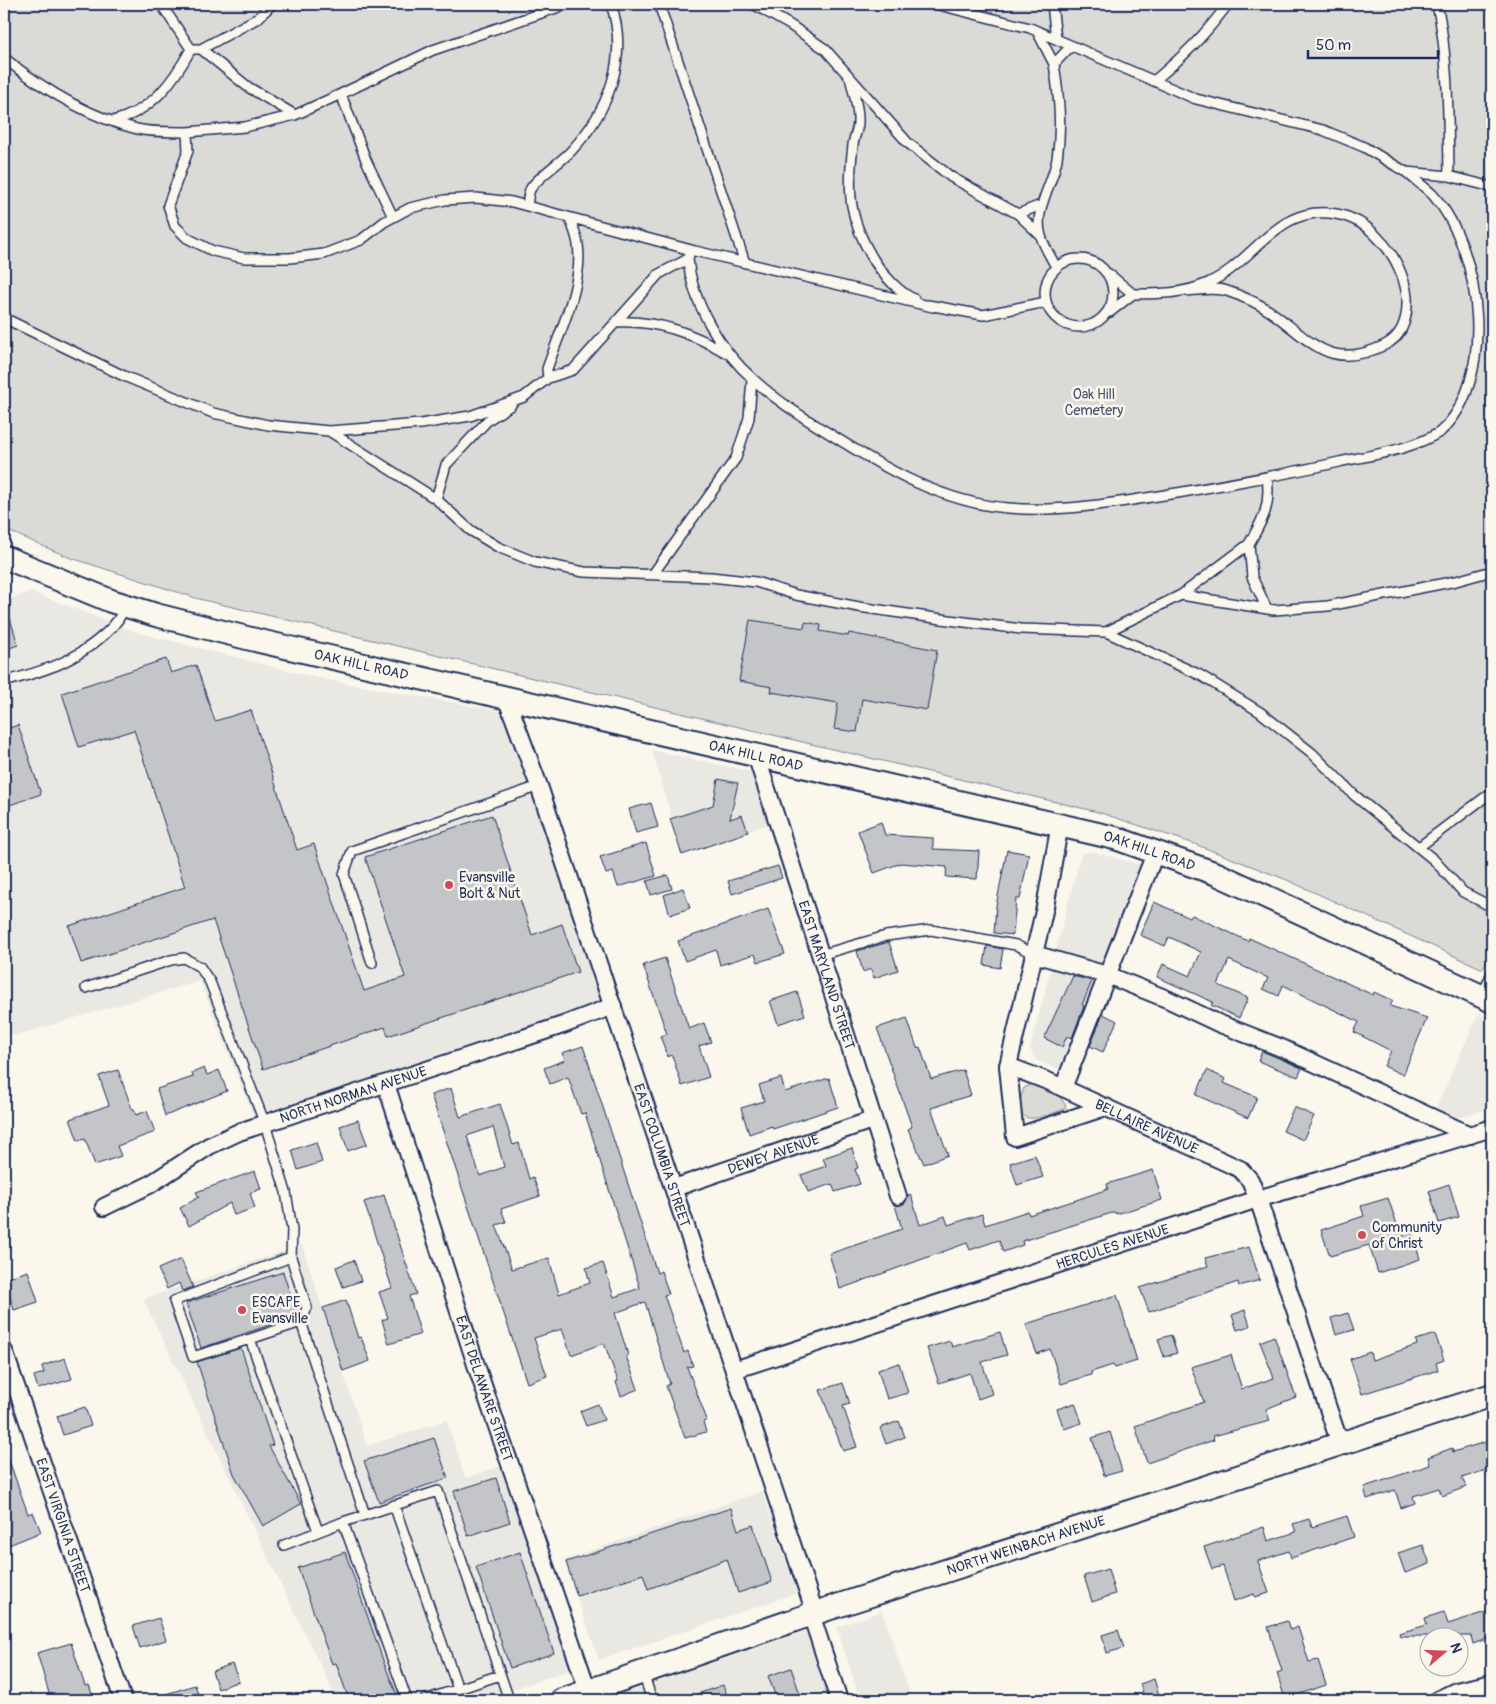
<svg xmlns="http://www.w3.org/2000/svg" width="1496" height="1704" font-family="Pangolin,sans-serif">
  <rect width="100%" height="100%" fill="#fbf7ec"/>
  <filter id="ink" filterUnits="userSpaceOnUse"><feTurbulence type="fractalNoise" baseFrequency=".02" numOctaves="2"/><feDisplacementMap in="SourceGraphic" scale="10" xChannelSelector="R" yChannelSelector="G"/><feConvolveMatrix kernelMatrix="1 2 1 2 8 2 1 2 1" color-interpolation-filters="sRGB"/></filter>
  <g filter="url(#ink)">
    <!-- built -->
    <path fill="#eae8e2" d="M31,592L136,632L317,678L512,713L613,1006L257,1126L200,981L14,1036L4,1026V601Z
      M652,750L753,772L771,823L682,853Z
      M1090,851L1149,867L1069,1073L1037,1061L1030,1049L1081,854Z
      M1479,1013L1492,1019V1108L1427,1127Z
      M302,1245L367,1446L447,1420L465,1478L510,1463L579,1667L480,1700H337L143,1299Z
      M762,1491L797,1593L599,1660L564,1560Z
      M882,1611L912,1700H860L837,1627Z
      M806,1631L828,1700H604Z"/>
    <!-- green -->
    <path fill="#dadad7" stroke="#7a849a" d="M4,4H1492V948L1483,969L1287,880L1192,843L1098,812L199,599L68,557L4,529Z
      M1032,1084L1060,1097L1066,1106L1064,1109C1040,1119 1008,1130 1024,1088Z"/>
    <!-- building -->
    <path fill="#c3c5c9" stroke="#1b2f5e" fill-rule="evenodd" d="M7,608L18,645L4,650V609Z
      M750,620L804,628L805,622L821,625L820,631L848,636L849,633L937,650L927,710L862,699L857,732L834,729L838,703L771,692L772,687L739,681Z
      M166,659L171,673L196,665L215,721L251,710L297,850L314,844L364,991L405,977L365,857L492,815L532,935L562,924L578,972L388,1036L385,1027L263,1069L213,920L81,963L69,926L185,887L134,730L79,747L62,693Z
      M18,725L41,794L4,807V730Z
      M718,779L738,783L730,819L742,815L748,832L682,855L670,819L713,805Z
      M651,803L658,827L636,833L629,809Z
      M881,822L885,835L933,838V849L979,851L977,879L946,877L947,867L901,863L874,873L858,831Z
      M646,843L656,876L618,887L613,872L606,874L600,857Z
      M1007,850L1029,854L1020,899H1016L1013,935L994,933L996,906Z
      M778,866L782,878L732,894L728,881Z
      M668,875L672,889L651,895L647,881Z
      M683,888L690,908L670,915L664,895Z
      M1154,902L1190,918L1192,915L1248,941L1249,938L1373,995L1374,992L1393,1001L1390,1006L1427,1018L1403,1075L1384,1066L1391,1051L1354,1032L1359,1022L1283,985L1279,996L1263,989L1268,978L1229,960L1218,985L1248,998L1239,1018L1211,1005L1213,1002L1157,977L1163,964L1190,976L1201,952L1169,937L1165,946L1140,935Z
      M768,909L785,954L758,962L755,954L720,965L716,950L685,961L678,941Z
      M889,942L898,970L874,978L871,969L863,972L857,951Z
      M987,946L1003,949L1000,968L984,965Z
      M665,958L689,1029L704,1023L711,1042L699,1046L709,1077L682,1086L672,1055L668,1057L660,1036L667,1034L643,965Z
      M1073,976L1092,981L1082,1005L1084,1006L1072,1038L1067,1036L1062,1047L1044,1038Z
      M797,992L805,1015L778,1024L770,1001Z
      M1103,1014L1117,1021L1103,1052L1090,1046Z
      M907,1018L917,1048L920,1047L931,1079L963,1070L971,1095L931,1108L948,1155L924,1164L908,1129L912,1127L877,1028Z
      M583,1046L657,1273L661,1271L669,1294L664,1295L684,1353L688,1351L693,1366L687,1367L707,1420L703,1422L706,1432L685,1438L666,1386L670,1384L645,1302L615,1313L628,1355L626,1356L638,1389L621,1396L616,1382L618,1381L604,1343L571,1355L562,1329L534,1338L547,1376L527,1383L431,1095L451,1088L460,1117L500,1104L513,1145L519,1143L529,1179L533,1177L540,1196L501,1209L506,1222L496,1225L512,1269L549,1258L559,1294L590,1283L586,1268L603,1263L614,1297L640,1288L585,1113L581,1114L568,1077L550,1084L544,1068L565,1060L562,1053ZM493,1127L504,1167L480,1176L467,1136Z
      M1262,1051L1302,1068L1298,1077L1258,1061Z
      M204,1068L207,1075L219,1070L227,1091L165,1116L157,1089L193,1077L192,1073Z
      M118,1070L132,1109H134L136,1115L147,1111L155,1132L117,1146L121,1156L95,1165L85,1139L78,1141L70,1119L109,1105L99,1076Z
      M1207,1070L1226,1079L1224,1083L1257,1097L1248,1118L1196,1095Z
      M781,1078L785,1092L829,1078L838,1107L773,1129L772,1126L749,1134L741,1108L764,1101L759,1085Z
      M1294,1107L1314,1116L1303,1140L1283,1131Z
      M358,1120L367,1144L348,1151L340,1126Z
      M316,1142L322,1162L298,1170L292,1150Z
      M852,1148L858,1168L855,1169L860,1184L835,1192L832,1184L808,1192L801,1175L826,1166L823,1158Z
      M1035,1155L1043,1177L1017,1185L1010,1163Z
      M1153,1170L1162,1200L1116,1214L1115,1212L1022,1241L1023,1245L1003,1252L999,1240L970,1250L967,1243L840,1289L829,1254L902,1229L895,1205L905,1203L908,1196L911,1195L920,1225L945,1216L948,1225L982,1214L985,1225L1028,1211L1029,1215L1073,1201L1108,1189L1107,1184Z
      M255,1171L261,1189L250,1193L255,1208L234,1215L230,1203L189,1226L180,1208L199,1197L196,1192Z
      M1449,1184L1459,1217L1439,1223L1429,1191Z
      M384,1195L416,1294L409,1296L421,1334L389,1344L382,1320L388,1318L379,1292L392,1288L364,1202Z
      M1388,1198L1401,1236L1412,1233L1420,1259L1378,1273L1369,1245L1330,1256L1321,1230L1364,1216L1361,1206Z
      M1249,1247L1260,1280L1239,1286L1238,1282L1149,1312L1140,1288L1208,1266L1205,1258Z
      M181,1259L193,1287L182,1291L179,1283L167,1289L158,1269Z
      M354,1260L361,1281L343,1287L336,1267Z
      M28,1271L38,1302L14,1310L4,1279Z
      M283,1272L297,1316L201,1348L186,1303Z
      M1117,1295L1137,1361L1115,1368L1113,1365L1091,1372V1375L1061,1384L1050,1349L1037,1354L1026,1324Z
      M346,1300L358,1338L361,1337L370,1361L343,1371L323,1308Z
      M1245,1310L1250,1326L1237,1330L1232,1315Z
      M1348,1313L1354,1330L1336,1335L1331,1318Z
      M1000,1332L1007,1355L982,1362L992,1394L978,1399L970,1373L939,1383L927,1348L950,1341L952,1347Z
      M1435,1334L1444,1360L1436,1363L1438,1370L1362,1394L1350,1359L1370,1352L1372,1360L1417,1345L1416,1340Z
      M1171,1335L1177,1353L1164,1357L1158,1339Z
      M1274,1336L1296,1397L1266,1409L1270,1421L1213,1436L1214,1440L1147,1463L1135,1426L1204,1402L1191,1367L1231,1355L1242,1389L1274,1378L1260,1342Z
      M241,1348L273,1445L269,1446L301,1504L263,1526L234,1474L197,1362Z
      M65,1358L72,1379L38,1389L34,1376L44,1373L42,1366Z
      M899,1363L908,1393L887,1399L878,1370Z
      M843,1383L850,1404L843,1406L857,1447L843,1451L820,1390Z
      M1075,1403L1082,1423L1064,1429L1057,1409Z
      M598,1404L604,1420L586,1426L580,1411Z
      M85,1407L91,1426L63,1435L57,1416Z
      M899,1421L905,1437L886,1444L880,1428Z
      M1110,1432L1122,1471L1104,1476L1092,1438Z
      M434,1438L448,1478L379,1502L364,1461Z
      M1492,1440V1468L1462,1478L1466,1487L1442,1496L1439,1488L1413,1496L1415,1503L1401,1508L1395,1490L1367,1499L1364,1487L1430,1465L1428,1457L1452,1448L1453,1452Z
      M4,1452H6L28,1514L33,1512L41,1532L4,1547Z
      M496,1478L510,1522L468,1536L454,1491Z
      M731,1508L738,1530L753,1525L772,1582L738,1593L727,1559L648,1589L643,1574L577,1596L566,1562Z
      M1347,1516L1354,1537L1291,1558L1289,1551L1258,1561L1269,1593L1255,1597L1254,1594L1234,1601L1223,1566L1212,1569L1204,1547L1264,1527L1268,1541L1296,1532L1293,1524L1309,1519L1312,1527Z
      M1423,1545L1430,1564L1405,1573L1398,1553Z
      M345,1552L384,1663L399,1700H349L336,1663L332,1664L298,1568Z
      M520,1552L554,1653L510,1668L476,1567Z
      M1108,1569L1115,1594L1092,1602L1084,1576Z
      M1492,1610V1637L1473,1644L1471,1636H1400L1399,1633L1427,1625L1425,1618L1444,1612L1448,1624Z
      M159,1618L166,1640L140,1648L133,1626Z
      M1287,1621L1290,1630L1298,1627L1309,1662L1318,1660L1326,1685L1285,1699L1277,1673L1282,1671L1268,1627Z
      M1118,1630L1124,1648L1107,1653L1102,1635Z
      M71,1643L85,1686L89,1685L94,1700H51L37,1653Z
      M232,1664L239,1681L218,1689L212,1671Z
      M791,1668L802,1700H777L768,1676Z
      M1154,1679L1159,1695L1145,1699L1140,1684Z
      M195,1685L200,1700H156V1697Z
      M723,1685L729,1700H686V1698Z"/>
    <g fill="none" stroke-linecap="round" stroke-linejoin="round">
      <!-- lane casing -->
      <g stroke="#1b2f5e" stroke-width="12">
        <path id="lane" d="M659,4L745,263
          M753,4L790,25L825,49L908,143L951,177L1018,214
          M935,4L1030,28L1154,81C1185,55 1204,36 1228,4
          M1052,4L1056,39
          M1437,4C1449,60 1448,119 1449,176L1492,187
          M1037,31L1054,64L1071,46
          M201,49L258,18L272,4
          M4,58C43,89 88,117 137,129C153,133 171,131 187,132L188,151L168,205L175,226L187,238L213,251L244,258H290L324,254L361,240L384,222L410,208L445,200L476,198L512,202L695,251L933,307
          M1054,64C1059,96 1062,126 1057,159C1053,184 1033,210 1041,236C1044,247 1051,257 1056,267
          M850,77C853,91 859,108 858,122C858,130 854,137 853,145C847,194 849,220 875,262C884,276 900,293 914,299
          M1154,81L1196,99L1323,130L1364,147L1406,172
          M341,94L433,50L559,7L560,4
          M295,115L341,94L366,160L393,217
          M113,121C152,111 173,82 191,49L161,4
          M187,132L245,127L295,115L248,87L201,49H191
          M527,206C528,201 528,192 531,188C538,177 561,162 571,151C609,111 629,57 611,4
          M1040,235L1018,214L1041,205
          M1045 293a34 34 0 1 1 68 0a34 34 0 1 1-68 0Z
          M688,259C692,303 721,351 754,380C777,401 804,418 830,434C884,468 943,503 1008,508C1066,513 1126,501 1183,492C1235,483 1287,474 1339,462C1372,455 1411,450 1440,432C1496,383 1484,252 1433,195C1425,187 1415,180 1406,172L1449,176
          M1109,274L1133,294L1110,312
          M1133,294C1159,294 1184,294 1208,283C1255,262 1277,203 1336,214C1354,217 1368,226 1380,240C1394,254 1405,277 1407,297C1408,317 1403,336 1385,345C1329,372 1312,341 1271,312C1258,303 1242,296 1227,291C1216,287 1198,290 1186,291
          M928,305L983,315L1046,302
          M4,318L124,376L213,413L268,425L329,431L436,499L470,530L498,547L535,562L584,572L711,577L756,582L796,595L859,607L949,620L1021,629L1106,632L1200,675L1260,712L1312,753L1354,795L1434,860L1463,892L1492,907
          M616,322C657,320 692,333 727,353
          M548,378L573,370L659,274L688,259L689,255
          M329,431L421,424L470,416L524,397L548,378L547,369C559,333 584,283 578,245C577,236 573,227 570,219
          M436,499L446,465L488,420L511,405
          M1249,544C1263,519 1271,507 1267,477
          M653,574L736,458L749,418L752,379
          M1181,595L1249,544L1252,577L1267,609
          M1106,632L1181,595L1274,610L1328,606L1456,581L1492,571
          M4,682C46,670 71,664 105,634C114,626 122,617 125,605
          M1419,847L1492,792
          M820,955L886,936L931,930L1016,945L1034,954
          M372,963L344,874L352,851L539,786
          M86,988L171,960L184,958L200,967L210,982L265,1124L286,1192L292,1230L291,1257L307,1308L301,1322L365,1515L343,1522
          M1482,996L1492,973
          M301,1322L250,1339L318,1531
          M250,1339L193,1357L174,1301L291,1257
          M394,1505L458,1689
          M365,1515L438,1491L509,1700
          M284,1545L343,1522L407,1700
          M643,1673L652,1700
          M425,1700L500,1675"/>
      </g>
      <!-- street casing -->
      <g stroke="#1b2f5e" stroke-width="20">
        <g id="street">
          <path id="s1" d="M506,697L539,786L815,1613"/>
          <path id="s2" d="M756,755L898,1196"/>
          <path id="s3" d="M1060,824L1045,907L1008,1066L1050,1082L1240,1169L1250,1180L1258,1199L1340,1444"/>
          <path d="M1034,954L1107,975L1167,999L1218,1023L1284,1049L1470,1135"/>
          <path d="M1008,1066L1015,1137L1106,1107"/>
          <path id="s4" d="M386,1084L478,1371L588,1691"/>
          <path d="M1063,1088L1156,851"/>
          <path id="s5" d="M674,1188L872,1120"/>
          <path id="s6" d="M104,1207L149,1185L209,1146L239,1132L563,1025L613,1006"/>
          <path id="s7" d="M4,1351L123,1700"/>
          <path id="s8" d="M734,1370L1258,1199L1492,1128"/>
          <path d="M811,1614L839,1700"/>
          <path d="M1437,1700L1456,1691L1492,1683"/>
        </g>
      </g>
      <!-- secondary casing -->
      <g stroke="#1b2f5e" stroke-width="26">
        <g id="secondary">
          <path id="s9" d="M4,557L111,601L156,615L251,639L1115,838L1217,874L1492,1001"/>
          <path id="s10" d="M562,1700L815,1613L1492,1395"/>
        </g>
      </g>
      <!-- lane -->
      <use href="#lane" stroke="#fbf7ec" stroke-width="9"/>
      <!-- street -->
      <use href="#street" stroke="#fbf7ec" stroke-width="16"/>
      <!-- secondary -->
      <use href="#secondary" stroke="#fbf7ec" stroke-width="22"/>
    </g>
  </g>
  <!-- markers -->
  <g fill="#d1495b" stroke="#fbf7ec" stroke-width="2">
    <circle cx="449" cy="885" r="5"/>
    <circle cx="1362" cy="1235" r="5"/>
    <circle cx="242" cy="1310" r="5"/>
  </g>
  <g text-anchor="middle" stroke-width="5" stroke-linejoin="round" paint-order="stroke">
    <!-- park labels -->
    <g font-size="14" fill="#415176" stroke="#fbf7ec">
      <text x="1094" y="399">Oak Hill<tspan x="1094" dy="16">Cemetery</tspan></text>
    </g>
    <!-- street labels -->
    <g font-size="14" fill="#1b2f5e" stroke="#fbf7ec">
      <text dy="5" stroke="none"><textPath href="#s9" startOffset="374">OAK HILL ROAD</textPath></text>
      <text dy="5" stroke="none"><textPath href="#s9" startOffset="779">OAK HILL ROAD</textPath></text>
      <text dy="5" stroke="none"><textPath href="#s9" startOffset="1184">OAK HILL ROAD</textPath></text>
      <text dy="5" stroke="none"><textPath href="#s2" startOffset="231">EAST MARYLAND STREET</textPath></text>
      <text dy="5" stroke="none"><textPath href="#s6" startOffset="275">NORTH NORMAN AVENUE</textPath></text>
      <text dy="5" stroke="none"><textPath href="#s3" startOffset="399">BELLAIRE AVENUE</textPath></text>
      <text dy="5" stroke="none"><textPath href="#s1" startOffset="484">EAST COLUMBIA STREET</textPath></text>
      <text dy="5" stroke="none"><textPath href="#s5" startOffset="105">DEWEY AVENUE</textPath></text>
      <text dy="5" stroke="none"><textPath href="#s8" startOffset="398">HERCULES AVENUE</textPath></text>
      <text dy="5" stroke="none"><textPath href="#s4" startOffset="320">EAST DELAWARE STREET</textPath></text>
      <text dy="5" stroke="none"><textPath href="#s7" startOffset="184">EAST VIRGINIA STREET</textPath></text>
      <text dy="5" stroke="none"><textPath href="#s10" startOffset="489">NORTH WEINBACH AVENUE</textPath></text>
    </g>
    <!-- poi labels -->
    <g font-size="14" fill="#1b2f5e" stroke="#fbf7ec" text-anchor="start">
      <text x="459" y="882">Evansville<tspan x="459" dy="16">Bolt &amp; Nut</tspan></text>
      <text x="1372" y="1232">Community<tspan x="1372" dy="16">of Christ</tspan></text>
      <text x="252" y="1307">ESCAPE<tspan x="252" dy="16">Evansville</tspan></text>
    </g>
  </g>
  <!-- margin -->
  <rect width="1496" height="1704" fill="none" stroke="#fbf7ec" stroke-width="20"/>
  <rect x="10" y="10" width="1476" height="1684" fill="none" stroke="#1b2f5e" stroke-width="2" filter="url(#ink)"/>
  <!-- north arrow -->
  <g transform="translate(1444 1652) rotate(71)"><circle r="24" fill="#fbf7ec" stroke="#a1a7b3"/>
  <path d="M0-4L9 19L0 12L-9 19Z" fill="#d1495b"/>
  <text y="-8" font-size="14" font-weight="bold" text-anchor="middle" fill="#1b2f5e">N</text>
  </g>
  <!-- scale -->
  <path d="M1308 50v8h130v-8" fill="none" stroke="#1b2f5e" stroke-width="2.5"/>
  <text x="1316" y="50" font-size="15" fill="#1b2f5e" stroke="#fbf7ec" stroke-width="4" paint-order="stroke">50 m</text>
</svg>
